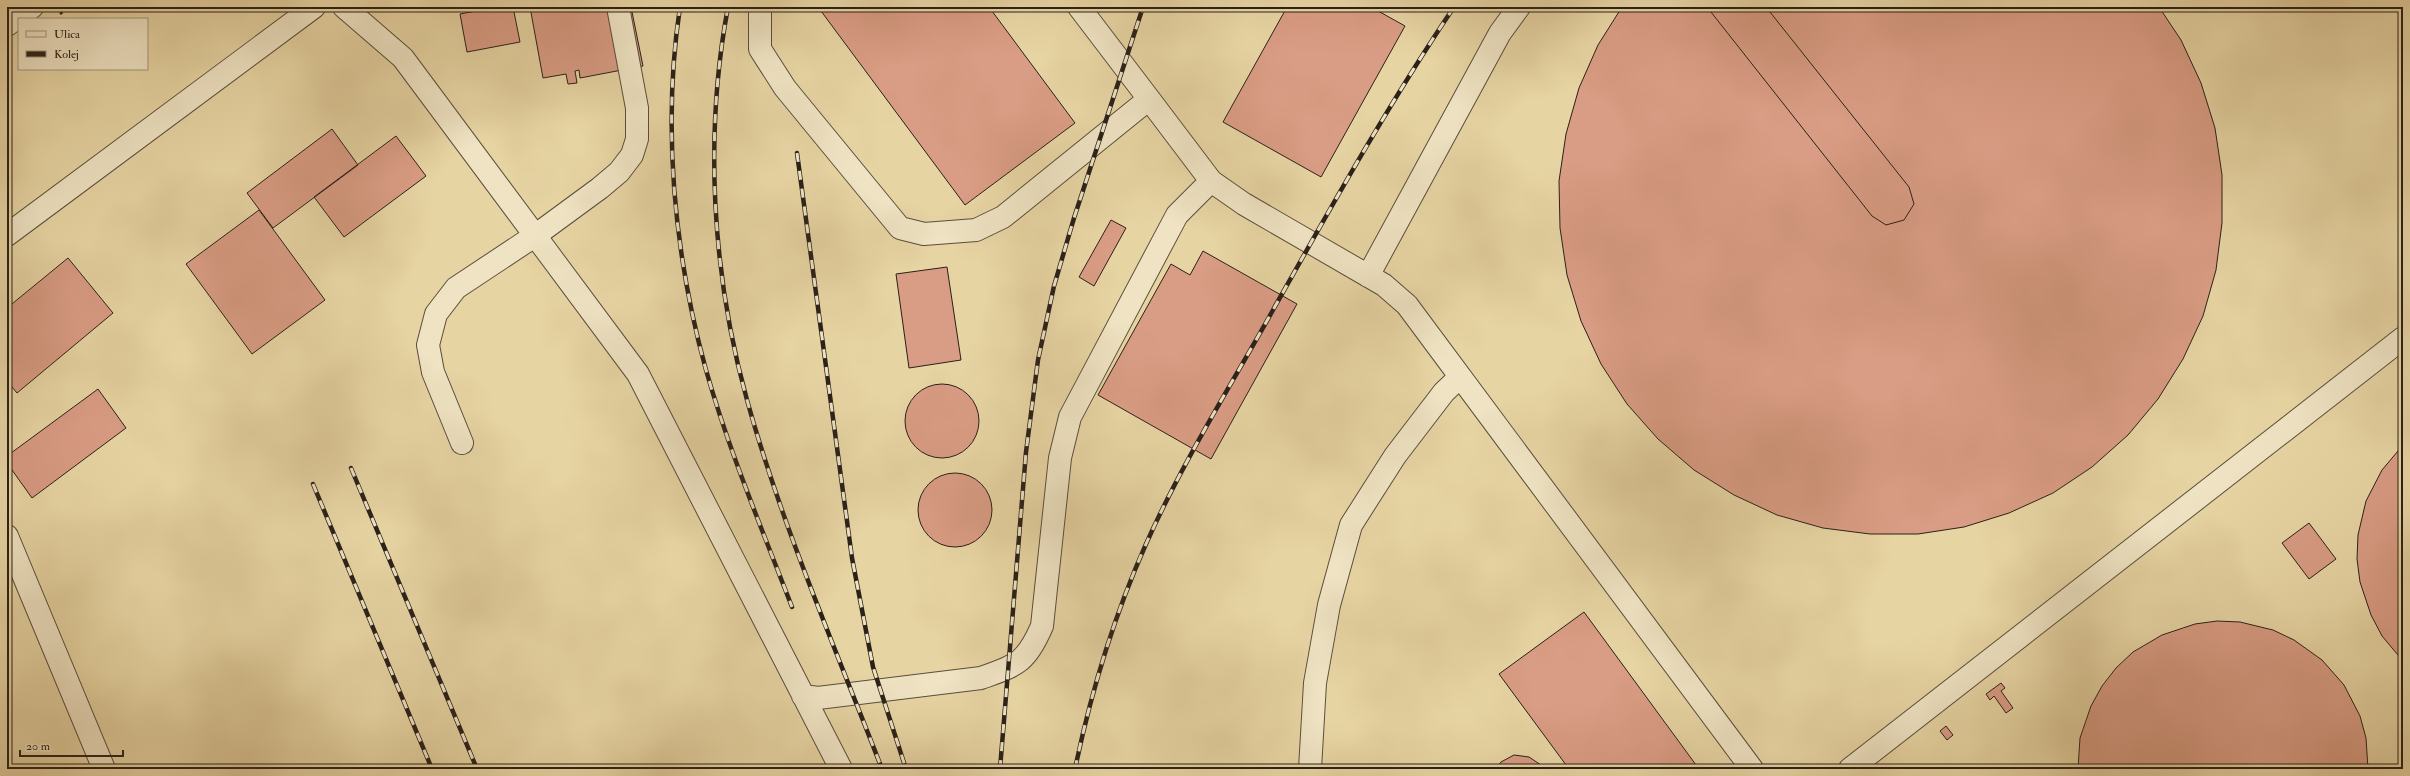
<svg xmlns="http://www.w3.org/2000/svg" width="2410" height="776" font-family="'IM FELL Double Pica',serif">
  <rect width="100%" height="100%" fill="#e7d4a3"/>
  <filter id="stains"><feTurbulence type="fractalNoise" baseFrequency=".005" numOctaves="4"/><feColorMatrix values="0 0 0 0 .2 0 0 0 0 .09 0 0 0 0 .02 0 0 0 .5 -.17"/></filter>
  <radialGradient id="worn" r=".72"><stop offset=".6" stop-color="#630" stop-opacity="0"/><stop offset="1" stop-color="#630" stop-opacity=".3"/></radialGradient>
  <!-- building -->
  <path fill="#d99c84" stroke="#2a2119" d="M497,7H513L520,42L467,52L460,14Z
    M530,7H631L643,66L580,78L579,70L575,71L577,83L568,84L566,74L543,78Z
    M818,7H989L1075,123L965,205Z
    M1287,7H1371L1405,26L1321,177L1223,122Z
    M1622,7H2159L2181,40L2201,83L2215,128L2222,175V223L2216,270L2203,316L2183,359L2158,399L2128,435L2092,467L2053,493L2009,513L1964,527L1918,534H1870L1823,528L1777,515L1734,495L1694,470L1658,439L1627,404L1601,364L1581,321L1567,275L1560,228L1559,181L1566,134L1579,88L1598,45Z
    M1707,7H1766L1909,187L1914,204L1904,220L1886,225L1872,216Z
    M332,129L358,165L273,228L247,193Z
    M396,136L426,176L344,237L314,197Z
    M259,210L325,300L252,354L186,264Z
    M1111,220L1126,228L1094,286L1079,277Z
    M2403,239V255L2401,250Z
    M1203,251L1297,304L1211,459L1098,395L1171,264L1190,275Z
    M68,258L113,313L17,393L7,381V308Z
    M947,267L961,360L909,368L896,274Z
    M905 421a37 37 0 1 1 74 0a37 37 0 1 1-74 0Z
    M98,389L126,428L32,498L7,463V456Z
    M2403,445V661L2382,636L2371,615L2360,582L2357,559L2358,535L2366,501L2382,470Z
    M918 510a37 37 0 1 1 74 0a37 37 0 1 1-74 0Z
    M2309,523L2336,559L2309,579L2282,543Z
    M1584,612L1699,769H1569L1499,674Z
    M2217,621L2240,622L2273,630L2294,640L2322,660L2344,685L2360,716L2366,738L2368,769H2078L2080,738L2091,706L2102,686L2116,668L2133,652L2162,635L2195,624Z
    M2001,683L2005,688L2001,691L2013,708L2006,713L1994,696L1990,700L1986,694Z
    M1946,726L1953,735L1947,740L1940,731Z
    M1514,755L1529,757L1541,765L1543,769H1496L1501,762Z"/>
  <g fill="none" stroke-linecap="round" stroke-linejoin="round">
    <!-- minor casing -->
    <g stroke="#594e3c" stroke-width="24">
      <path id="minor" d="M344,7L403,58L638,374L841,769
        M760,7V49L785,88L900,228L924,234L976,230L1003,217L1149,99L1079,7
        M7,25L32,7
        M1149,99L1211,181L1244,204L1384,285L1407,305L1752,769
        M7,235L314,7
        M1368,276L1500,33L1519,7
        M462,443L433,372L428,345L436,314L456,288L536,235L600,188L619,172L632,155L637,139V108L618,7
        M7,536L104,769
        M803,696L818,698L981,678C1017,665 1026,663 1042,626L1060,458L1070,417L1177,215L1211,181
        M1310,769L1315,683L1329,605L1351,525L1395,456L1444,392L1460,377
        M1850,769L2403,338"/>
    </g>
    <!-- path -->
    <path stroke="#2a2119" stroke-width="2.5" stroke-dasharray="3 2" stroke-linecap="butt" d="M60,14L70,7"/>
    <!-- minor -->
    <use href="#minor" stroke="#efe3c3" stroke-width="22"/>
    <!-- rail casing -->
    <g stroke="#2a2119" stroke-width="4.5">
      <path id="rail" d="M680,7C662,126 674,254 706,370C729,451 762,529 792,607
        M728,7C704,135 712,274 747,400C782,526 835,647 882,769
        M797,153L852,558L873,667L906,769
        M351,468L477,769
        M313,484L432,769
        M1000,769L1026,452L1038,360L1054,286L1074,218L1143,7
        M1075,769C1091,692 1114,616 1146,544C1182,463 1230,387 1273,310C1331,207 1388,105 1454,7"/>
    </g>
    <!-- rail -->
    <use href="#rail" stroke="#efe3c3" stroke-width="3" stroke-dasharray="9" stroke-linecap="butt"/>
  </g>
  <!-- margin -->
  <rect width="2410" height="776" fill="none" stroke="#e7d4a3" stroke-width="24"/>
  <rect x="8" y="8" width="2394" height="760" fill="none" stroke="#2a2119" stroke-width="2"/>
  <rect x="12" y="12" width="2386" height="752" fill="none" stroke="#2a2119"/>
  <!-- legend -->
  <rect x="18" y="18" width="130" height="52" fill="#efe3c3" stroke="#a0957f"/>
  <rect x="26" y="31" width="20" height="6" fill="#efe3c3" stroke="#a0957f"/>
  <text x="54" y="38" font-size="12" fill="#2a2119">Ulica</text>
  <rect x="26" y="51" width="20" height="6" fill="#2a2119" stroke="#a0957f"/>
  <text x="54" y="58" font-size="12" fill="#2a2119">Kolej</text>
  <!-- scale -->
  <path d="M20 750v6h103v-6" fill="none" stroke="#2a2119" stroke-width="2"/>
  <text x="26" y="750" font-size="12" fill="#2a2119" stroke="#efe3c3" stroke-width="3" paint-order="stroke">20 m</text>
  <rect width="100%" height="100%" filter="url(#stains)"/>
  <rect width="100%" height="100%" fill="url(#worn)"/>
</svg>
